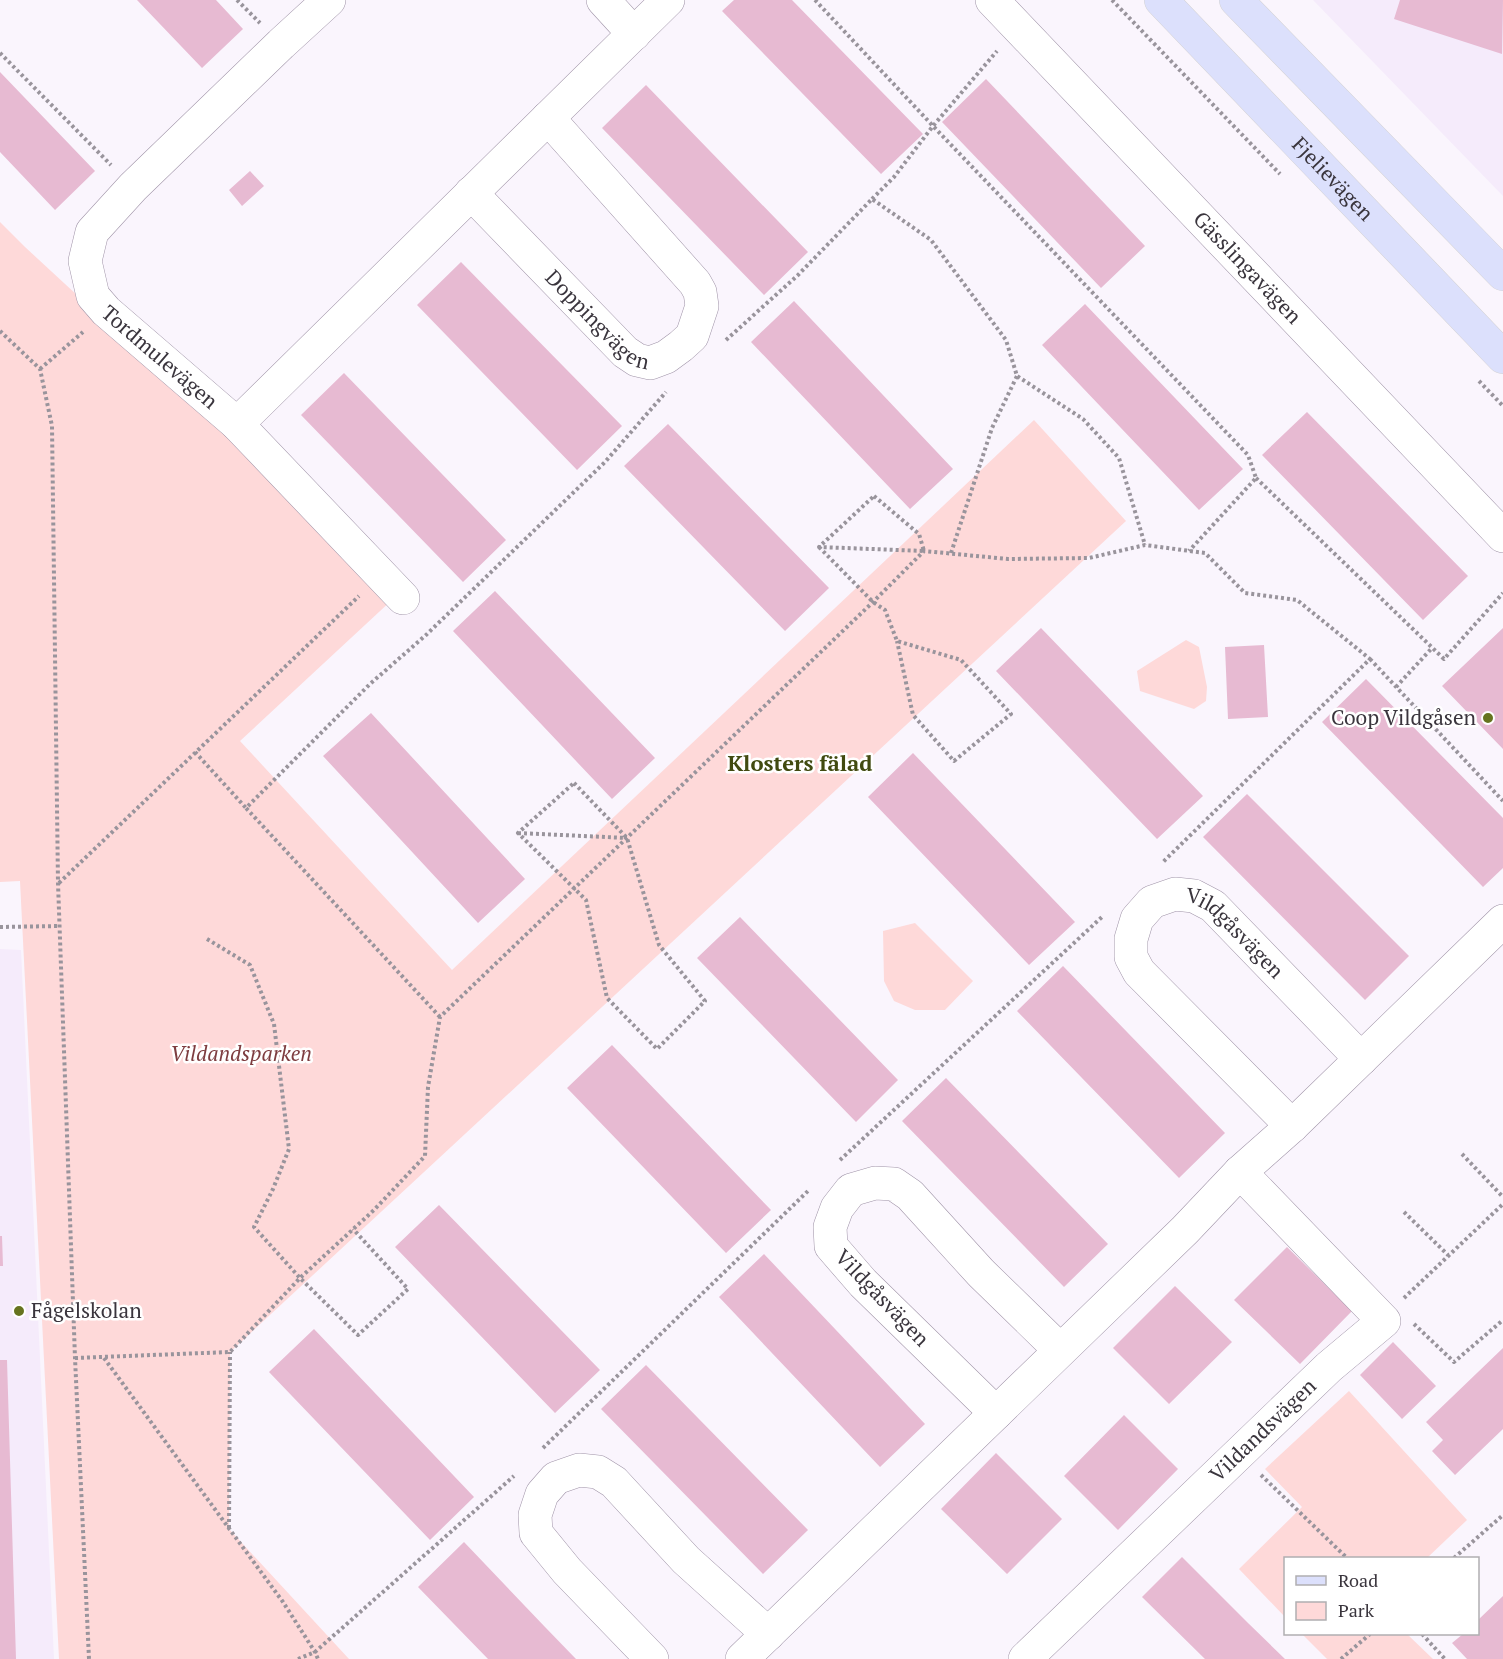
<svg xmlns="http://www.w3.org/2000/svg" width="1503" height="1659" font-family="'PT Serif',serif">
  <rect width="100%" height="100%" fill="#faf5fd"/>
  <!-- built -->
  <path fill="#f5ebfb" d="M1313,0H1503V196Z
    M0,949L21,950L54,1659H0Z"/>
  <!-- green -->
  <path fill="#fed9d9" d="M0,222L25,247L301,502L393,599L240,741L452,970L1034,420L1126,521L230,1352L229,1529L349,1659H59L20,881L0,882Z
    M1186,640L1199,647L1207,687L1206,701L1194,709L1140,691L1137,671Z
    M915,923L973,981L945,1010H915L894,1001L884,981L883,931Z
    M1349,1391L1467,1520L1427,1558H1286L1285,1617L1239,1569L1302,1507L1265,1469Z
    M1302,1634H1407L1433,1659H1327Z"/>
  <!-- building -->
  <path fill="#e7bad2" d="M137,0H216L243,29L202,68Z
    M734,0H792L923,134L881,174L722,11Z
    M1400,0H1503L1502,54L1394,19Z
    M0,72L95,171L55,210L0,152Z
    M986,79L1145,246L1101,288L942,122Z
    M646,85L808,252L764,295L602,128Z
    M250,171L264,186L242,206L229,190Z
    M461,262L622,426L577,470L417,305Z
    M794,301L953,469L910,509L751,342Z
    M1085,304L1243,469L1199,510L1042,345Z
    M344,373L506,540L463,582L301,415Z
    M1307,412L1468,576L1423,620L1262,455Z
    M668,424L829,588L785,631L624,466Z
    M495,591L655,758L612,799L453,631Z
    M1041,628L1203,796L1157,839L996,671Z
    M1503,628V749L1442,686Z
    M1264,645L1268,717L1228,719L1225,647Z
    M1366,679L1503,818V868L1483,887L1322,722Z
    M371,713L525,879L478,923L323,756Z
    M913,753L1075,922L1029,965L868,797Z
    M1247,794L1409,956L1365,1000L1203,837Z
    M740,917L898,1080L856,1122L697,958Z
    M1063,966L1225,1133L1179,1178L1017,1011Z
    M612,1045L771,1210L726,1253L567,1088Z
    M946,1078L1108,1244L1064,1287L902,1121Z
    M439,1205L600,1370L555,1413L395,1247Z
    M0,1236H2L3,1266H0Z
    M1287,1247L1352,1311L1300,1364L1234,1300Z
    M764,1254L925,1424L880,1467L719,1297Z
    M1175,1286L1232,1342L1169,1404L1113,1348Z
    M314,1329L474,1497L430,1540L269,1372Z
    M1393,1342L1436,1386L1402,1419L1360,1375Z
    M1503,1348V1429L1455,1475L1432,1451L1443,1440L1426,1422Z
    M0,1360H7L16,1659H0Z
    M646,1365L808,1530L763,1574L601,1409Z
    M1124,1415L1178,1469L1118,1530L1064,1476Z
    M996,1453L1062,1519L1007,1574L941,1509Z
    M464,1542L545,1627L576,1659H488L418,1587Z
    M1182,1557L1248,1623L1285,1659H1205L1142,1597Z
    M1503,1596V1659H1467L1452,1643L1463,1634H1478V1620Z"/>
  <g fill="none" stroke-linecap="round" stroke-linejoin="round">
    <!-- minor casing -->
    <g stroke="#a094a8" stroke-width="34">
      <g id="minor">
        <path id="s1" d="M329,0L281,44L133,187L92,232L85,261L93,296L106,311L237,424L403,598"/>
        <path d="M603,0L634,34"/>
        <path id="s2" d="M992,0L1503,536"/>
        <path id="s3" d="M471,193L625,352L637,360L650,363L666,357L681,346L692,336L702,306L700,292L695,283L548,118"/>
        <path d="M237,424L668,0"/>
        <path id="s4" d="M1292,1126L1139,972L1131,957V939L1137,919L1152,902L1175,894L1194,896L1213,906L1361,1059"/>
        <path d="M996,1413L863,1283L831,1246L830,1227L837,1208L851,1190L875,1183L894,1184L910,1195L981,1273L1060,1350"/>
        <path d="M652,1659L567,1571L536,1533L535,1515L542,1494L556,1478L579,1470L598,1472L614,1482L686,1560L768,1634"/>
        <path d="M742,1659L1185,1230L1240,1172L1292,1126L1503,921"/>
        <path id="s5" d="M1025,1659L1329,1367L1384,1321L1240,1172"/>
      </g>
    </g>
    <!-- major casing -->
    <g stroke="#d4d3d4" stroke-width="34">
      <g id="major">
        <path id="s6" d="M1161,0L1503,357"/>
        <path d="M1236,0L1503,274"/>
      </g>
    </g>
    <!-- path -->
    <path stroke="#99949c" stroke-width="4" stroke-dasharray="3 3" stroke-linecap="butt" d="M237,0L260,23
      M815,0L933,126L1248,455L1256,478L1189,551
      M1112,0L1280,174
      M0,53L111,165
      M872,199L894,177L933,126L997,51
      M0,331L40,369L52,426L58,883L75,1358L89,1659
      M726,340L798,275L872,199L931,240L1006,340L1017,376L1083,419L1119,458L1145,545
      M40,369L83,332
      M1479,381L1503,406
      M1256,478L1444,659L1503,593
      M874,496L919,534L924,551L819,547Z
      M819,547L873,602L885,610L897,641L961,660L1011,714L954,761L913,715L897,641
      M951,553L992,428L1017,376
      M1370,659L1503,801
      M1396,687L1432,648
      M195,752L246,808
      M574,783L627,838L659,945L705,1001L657,1049L607,998L586,900L518,833Z
      M518,833L627,838
      M59,883L359,596
      M0,927L60,926
      M207,939L250,965L274,1024L289,1149L273,1189L254,1227L300,1278L358,1335L408,1289L353,1229
      M440,1017L246,808L370,684L426,635L605,462L666,392
      M1462,1154L1503,1197
      M840,1160L1103,916
      M1404,1212L1448,1255
      M1404,1298L1503,1204
      M1414,1324L1454,1362L1503,1320
      M75,1358L230,1352L300,1278L374,1210L425,1156L428,1087L440,1017L873,602L924,551L1008,559L1089,558L1145,545L1205,553L1245,593L1297,600L1370,659L1162,863
      M104,1358L283,1602L315,1652L318,1659
      M543,1448L809,1190
      M1261,1475L1347,1558
      M229,1528L230,1352
      M1454,1558L1503,1515
      M1422,1634L1445,1659
      M298,1659L315,1652L514,1476
      M1341,1659L1370,1634"/>
    <!-- minor -->
    <use href="#minor" stroke="#fff" stroke-width="33"/>
    <!-- major -->
    <use href="#major" stroke="#dce0fc" stroke-width="33"/>
  </g>
  <!-- markers -->
  <g fill="#66731f" stroke="#fff" stroke-width="2">
    <circle cx="1488" cy="718" r="6"/>
    <circle cx="19" cy="1311" r="6"/>
  </g>
  <g text-anchor="middle" stroke-width="5" stroke-linejoin="round" paint-order="stroke">
    <!-- street labels -->
    <g font-size="21" fill="#3a353d" stroke="#fff">
      <text dy="7" stroke="none"><textPath href="#s6" startOffset="248">Fjelievägen</textPath></text>
      <text dy="7" stroke="none"><textPath href="#s2" startOffset="370">Gässlingavägen</textPath></text>
      <text dy="7" stroke="none"><textPath href="#s3" startOffset="180">Doppingvägen</textPath></text>
      <text dy="7" stroke="none"><textPath href="#s1" startOffset="488">Tordmulevägen</textPath></text>
      <text dy="7" stroke="none"><textPath href="#s4" startOffset="394">Vildgåsvägen</textPath></text>
      <text transform="translate(882 1298) rotate(46)" y="7">Vildgåsvägen</text>
      <text dy="7" stroke="none"><textPath href="#s5" startOffset="330">Vildandsvägen</textPath></text>
    </g>
    <!-- poi labels -->
    <g font-size="21" fill="#3a353d" stroke="#fff" text-anchor="end">
      <text x="1476" y="725">Coop Vildgåsen</text>
      <text x="31" y="1318" text-anchor="start">Fågelskolan</text>
    </g>
    <!-- park labels -->
    <g font-size="21" font-style="italic" fill="#7e3d40" stroke="#fff">
      <text x="241" y="1061">Vildandsparken</text>
    </g>
    <!-- neighbourhood labels -->
    <g font-size="22" font-weight="bold" fill="#414a10" stroke="#fff">
      <text x="800" y="771">Klosters fälad</text>
    </g>
  </g>
  <!-- legend -->
  <rect x="1284" y="1557" width="195" height="78" fill="#ffffff" stroke="#b0aeb1" stroke-width="1.5"/>
  <rect x="1296" y="1576" width="30" height="9" fill="#dce0fc" stroke="#b0aeb1" stroke-width="1.5"/>
  <text x="1338" y="1587" font-size="18" fill="#3a353d">Road</text>
  <rect x="1296" y="1602" width="30" height="18" fill="#fed9d9" stroke="#b0aeb1" stroke-width="1.5"/>
  <text x="1338" y="1617" font-size="18" fill="#3a353d">Park</text>
</svg>
